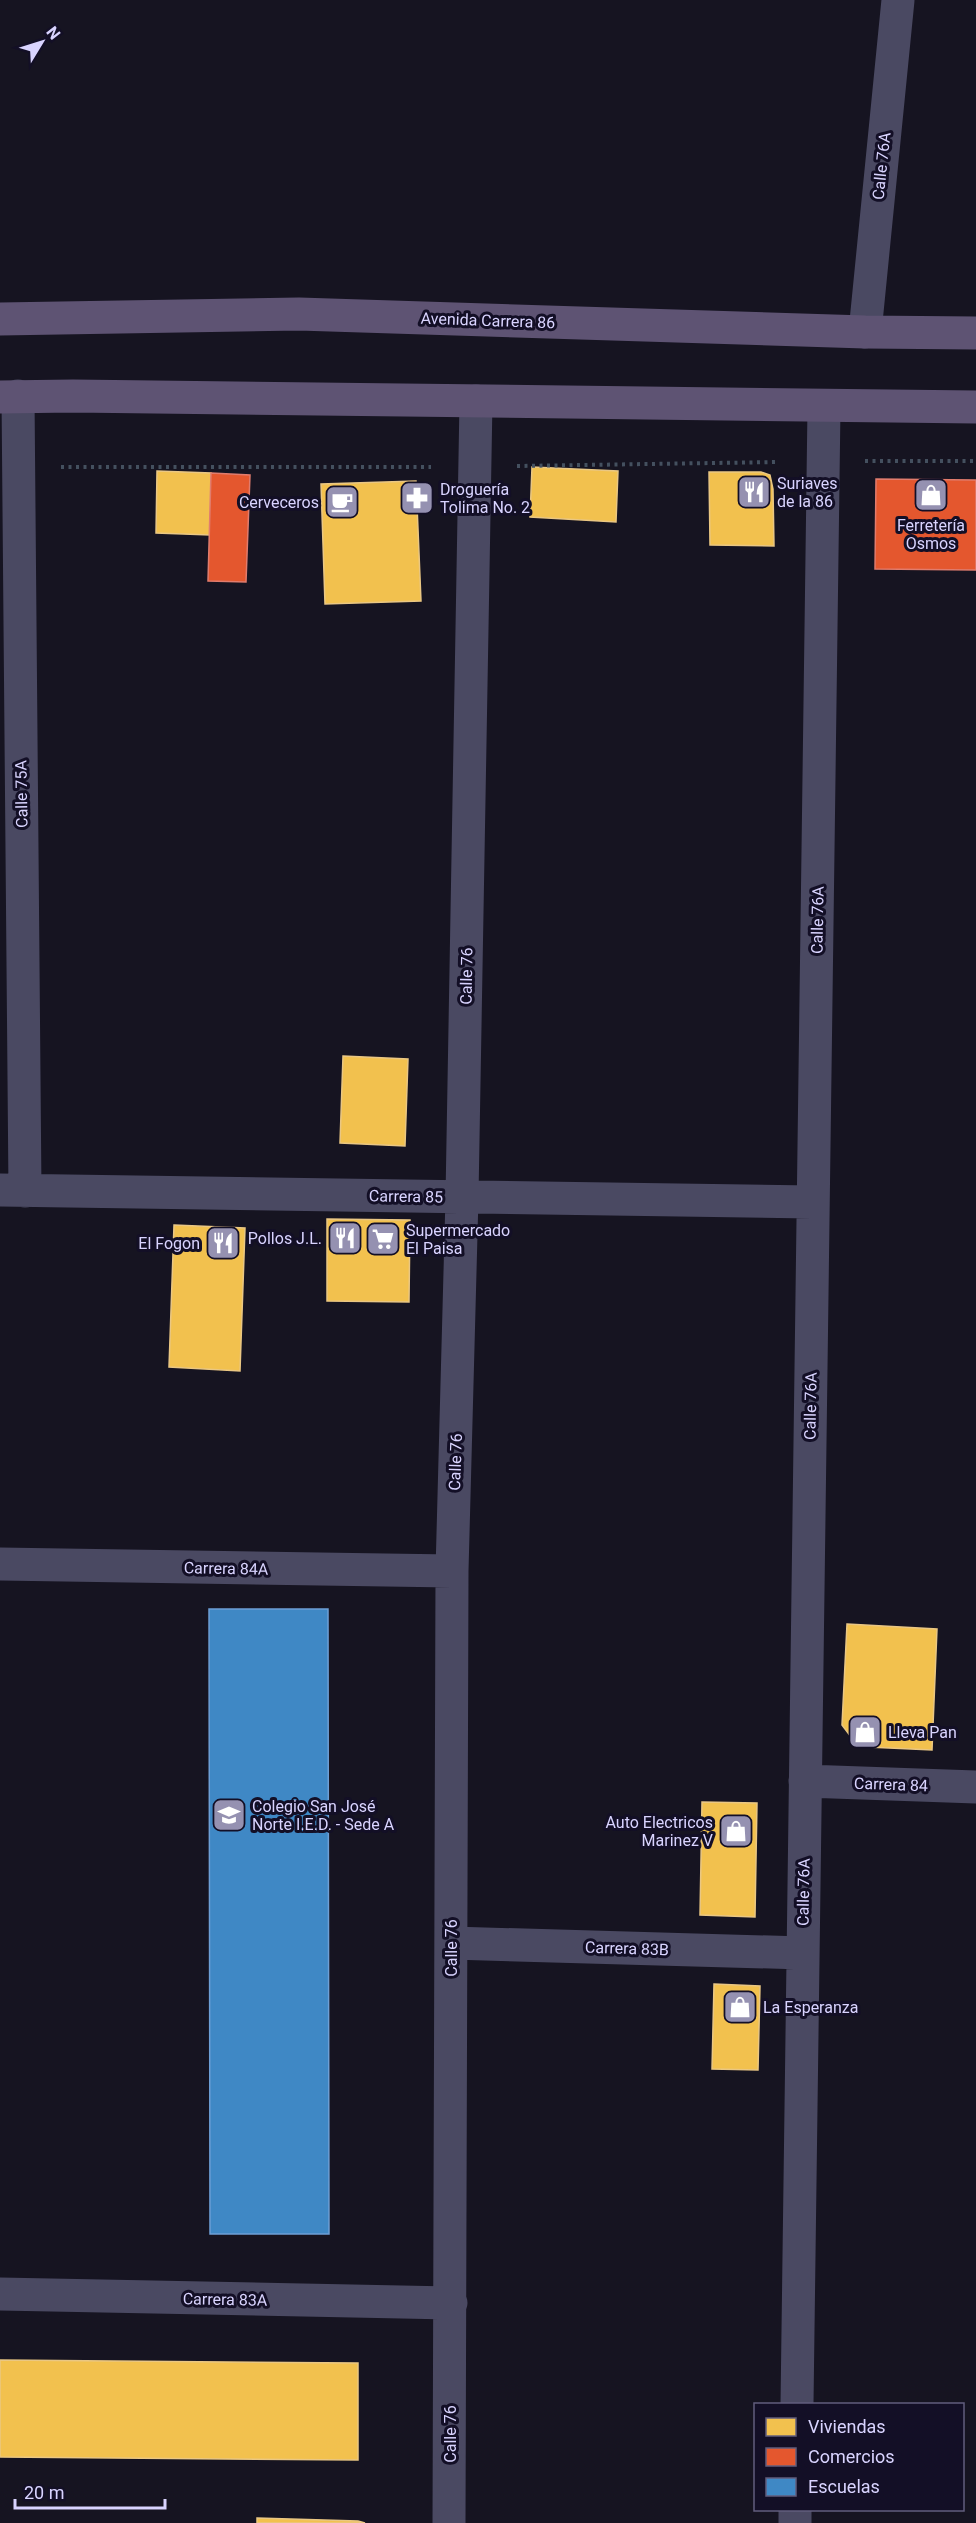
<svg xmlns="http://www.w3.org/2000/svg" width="976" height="2523" font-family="Roboto,sans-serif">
  <rect width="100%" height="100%" fill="#161421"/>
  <!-- homes -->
  <path fill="#f2c14e" stroke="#eac783" stroke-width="1.5" d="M532,467L618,471L616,522L530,517Z
    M157,471L211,473L210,535L156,533Z
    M709,472H761L770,475L773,489L774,546L710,545Z
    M416,481L421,601L325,604L321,484Z
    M343,1056L408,1059L405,1146L340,1143Z
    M327,1219L410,1220L409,1302L327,1301Z
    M174,1225L245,1228L240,1371L169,1367Z
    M847,1624L937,1629L932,1750L867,1747L854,1741L842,1725Z
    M702,1802L757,1803L755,1917L700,1915Z
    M714,1984L760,1986L758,2070L712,2069Z
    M0,2360L358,2363V2460L0,2457Z
    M257,2518L358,2521L365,2523H257Z"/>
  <!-- shops -->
  <path fill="#e4572e" stroke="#e17c6d" stroke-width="1.5" d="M211,473L250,475L246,582L208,581Z
    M876,479L976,480V570L875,569Z"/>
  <!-- schools -->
  <path fill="#3f88c5" stroke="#6d9fd6" stroke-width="1.5" d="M209,1609H328L329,2234H210Z"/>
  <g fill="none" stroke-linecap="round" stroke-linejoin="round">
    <!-- path -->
    <path stroke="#44505f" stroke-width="4" stroke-dasharray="3 4.5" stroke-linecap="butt" d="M865,461H976
      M517,466L779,462
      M61,467H431"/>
    <!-- minor -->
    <path stroke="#4a4962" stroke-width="33" d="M865,332L898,0
      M18,396L25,1191
      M0,1190L812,1202
      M0,1564L452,1571
      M805,1781L976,1787
      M451,1943L803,1953
      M0,2294L451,2303
      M797,2404L824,407
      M449,2523L452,1571L462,1197L476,401
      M795,2523V2510"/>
    <!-- major -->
    <path stroke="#5e5373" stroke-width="33" d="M0,319L299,314L865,332L976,333
      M0,397L73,396L976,407"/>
  </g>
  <!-- icons -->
  <defs>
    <g id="restaurant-square" transform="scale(1.725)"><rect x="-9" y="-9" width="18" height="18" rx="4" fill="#9591b1" stroke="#130f26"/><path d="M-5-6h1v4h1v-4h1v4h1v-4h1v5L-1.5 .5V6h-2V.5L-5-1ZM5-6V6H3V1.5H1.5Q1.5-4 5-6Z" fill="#fff"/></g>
    <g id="shop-square" transform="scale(1.725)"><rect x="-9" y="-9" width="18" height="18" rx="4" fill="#9591b1" stroke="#130f26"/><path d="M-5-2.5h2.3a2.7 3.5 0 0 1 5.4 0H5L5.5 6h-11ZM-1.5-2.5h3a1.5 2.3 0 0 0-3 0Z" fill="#fff"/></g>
    <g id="pharmacy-square" transform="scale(1.725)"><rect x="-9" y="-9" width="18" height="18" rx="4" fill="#9591b1" stroke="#130f26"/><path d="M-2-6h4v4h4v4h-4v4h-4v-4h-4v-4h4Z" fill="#fff"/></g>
    <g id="cafe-square" transform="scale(1.725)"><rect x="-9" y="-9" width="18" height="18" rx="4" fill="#9591b1" stroke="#130f26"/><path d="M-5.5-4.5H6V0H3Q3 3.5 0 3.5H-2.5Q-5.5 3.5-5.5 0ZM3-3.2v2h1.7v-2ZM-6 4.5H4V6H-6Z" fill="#fff"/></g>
    <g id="supermarket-square" transform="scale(1.725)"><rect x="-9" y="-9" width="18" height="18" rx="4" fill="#9591b1" stroke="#130f26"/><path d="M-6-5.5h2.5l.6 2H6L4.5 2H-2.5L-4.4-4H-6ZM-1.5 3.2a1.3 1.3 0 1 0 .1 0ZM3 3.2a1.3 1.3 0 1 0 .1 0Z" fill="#fff"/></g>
    <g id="school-square" transform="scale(1.725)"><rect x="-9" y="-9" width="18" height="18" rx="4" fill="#9591b1" stroke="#130f26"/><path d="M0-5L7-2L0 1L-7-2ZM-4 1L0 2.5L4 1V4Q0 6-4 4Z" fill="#fff"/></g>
  </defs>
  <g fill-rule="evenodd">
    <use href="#restaurant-square" x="754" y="492"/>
    <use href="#shop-square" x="931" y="495"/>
    <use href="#pharmacy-square" x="417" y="498"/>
    <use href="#cafe-square" x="342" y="502"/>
    <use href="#restaurant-square" x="345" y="1238"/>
    <use href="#supermarket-square" x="383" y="1239"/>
    <use href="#restaurant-square" x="223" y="1243"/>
    <use href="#shop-square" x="865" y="1732"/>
    <use href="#school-square" x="229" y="1815"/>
    <use href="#shop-square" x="736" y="1831"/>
    <use href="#shop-square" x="740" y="2007"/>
  </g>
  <g text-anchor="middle" stroke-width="6" stroke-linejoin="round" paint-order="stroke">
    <!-- street labels -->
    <g font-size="16" fill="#d9d4ff" stroke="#130f26">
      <text transform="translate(881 166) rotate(-84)" y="6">Calle 76A</text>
      <text transform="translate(488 320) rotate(2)" y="6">Avenida Carrera 86</text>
      <text transform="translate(21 794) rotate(-91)" y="6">Calle 75A</text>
      <text transform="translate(817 920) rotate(-89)" y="6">Calle 76A</text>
      <text transform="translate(466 976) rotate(-89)" y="6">Calle 76</text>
      <text transform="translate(406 1196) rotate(1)" y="6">Carrera 85</text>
      <text transform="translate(810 1406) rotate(-89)" y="6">Calle 76A</text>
      <text transform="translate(455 1462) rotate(-88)" y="6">Calle 76</text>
      <text transform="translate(226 1568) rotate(1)" y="6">Carrera 84A</text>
      <text transform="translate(891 1784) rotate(2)" y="6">Carrera 84</text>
      <text transform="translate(803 1892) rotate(-89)" y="6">Calle 76A</text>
      <text transform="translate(451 1948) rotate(-90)" y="6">Calle 76</text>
      <text transform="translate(627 1948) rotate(2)" y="6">Carrera 83B</text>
      <text transform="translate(225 2299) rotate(1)" y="6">Carrera 83A</text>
      <text transform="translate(450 2434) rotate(-90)" y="6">Calle 76</text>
    </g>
    <!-- poi labels -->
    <g font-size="16" fill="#d9d4ff" stroke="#130f26" text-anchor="start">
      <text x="777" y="489">Suriaves<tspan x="777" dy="18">de la 86</tspan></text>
      <text x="440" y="495">Droguería<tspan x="440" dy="18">Tolima No. 2</tspan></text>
      <text x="319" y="508" text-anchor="end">Cerveceros</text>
      <text x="931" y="531" text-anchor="middle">Ferretería<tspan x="931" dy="18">Osmos</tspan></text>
      <text x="406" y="1236">Supermercado<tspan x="406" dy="18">El Paisa</tspan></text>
      <text x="322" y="1244" text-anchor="end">Pollos J.L.</text>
      <text x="200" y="1249" text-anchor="end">El Fogon</text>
      <text x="888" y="1738">Lleva Pan</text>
      <text x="252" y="1812">Colegio San José<tspan x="252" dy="18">Norte I.E.D. - Sede A</tspan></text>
      <text x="713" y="1828" text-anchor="end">Auto Electricos<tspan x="713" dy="18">Marinez V</tspan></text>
      <text x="763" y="2013">La Esperanza</text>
    </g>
  </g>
  <!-- legend -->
  <rect x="754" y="2403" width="210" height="108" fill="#130f26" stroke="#625e7d" stroke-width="1.5"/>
  <rect x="766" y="2418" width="30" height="18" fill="#f2c14e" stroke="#625e7d" stroke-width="1.5"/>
  <text x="808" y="2433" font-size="18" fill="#d9d4ff">Viviendas</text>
  <rect x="766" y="2448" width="30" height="18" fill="#e4572e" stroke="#625e7d" stroke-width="1.5"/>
  <text x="808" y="2463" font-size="18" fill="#d9d4ff">Comercios</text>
  <rect x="766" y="2478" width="30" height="18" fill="#3f88c5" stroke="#625e7d" stroke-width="1.5"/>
  <text x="808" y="2493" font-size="18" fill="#d9d4ff">Escuelas</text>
  <!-- north arrow -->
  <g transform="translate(42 42) rotate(52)" stroke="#130f26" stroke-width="4.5" paint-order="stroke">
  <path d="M0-4.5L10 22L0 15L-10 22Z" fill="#d9d4ff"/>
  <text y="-9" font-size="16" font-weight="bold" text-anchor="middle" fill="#d9d4ff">N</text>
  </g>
  <!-- scale -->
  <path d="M15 2499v9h150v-9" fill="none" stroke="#d9d4ff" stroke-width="3"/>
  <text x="24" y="2499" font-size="18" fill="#d9d4ff" stroke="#130f26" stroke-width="4.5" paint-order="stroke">20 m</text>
</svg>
